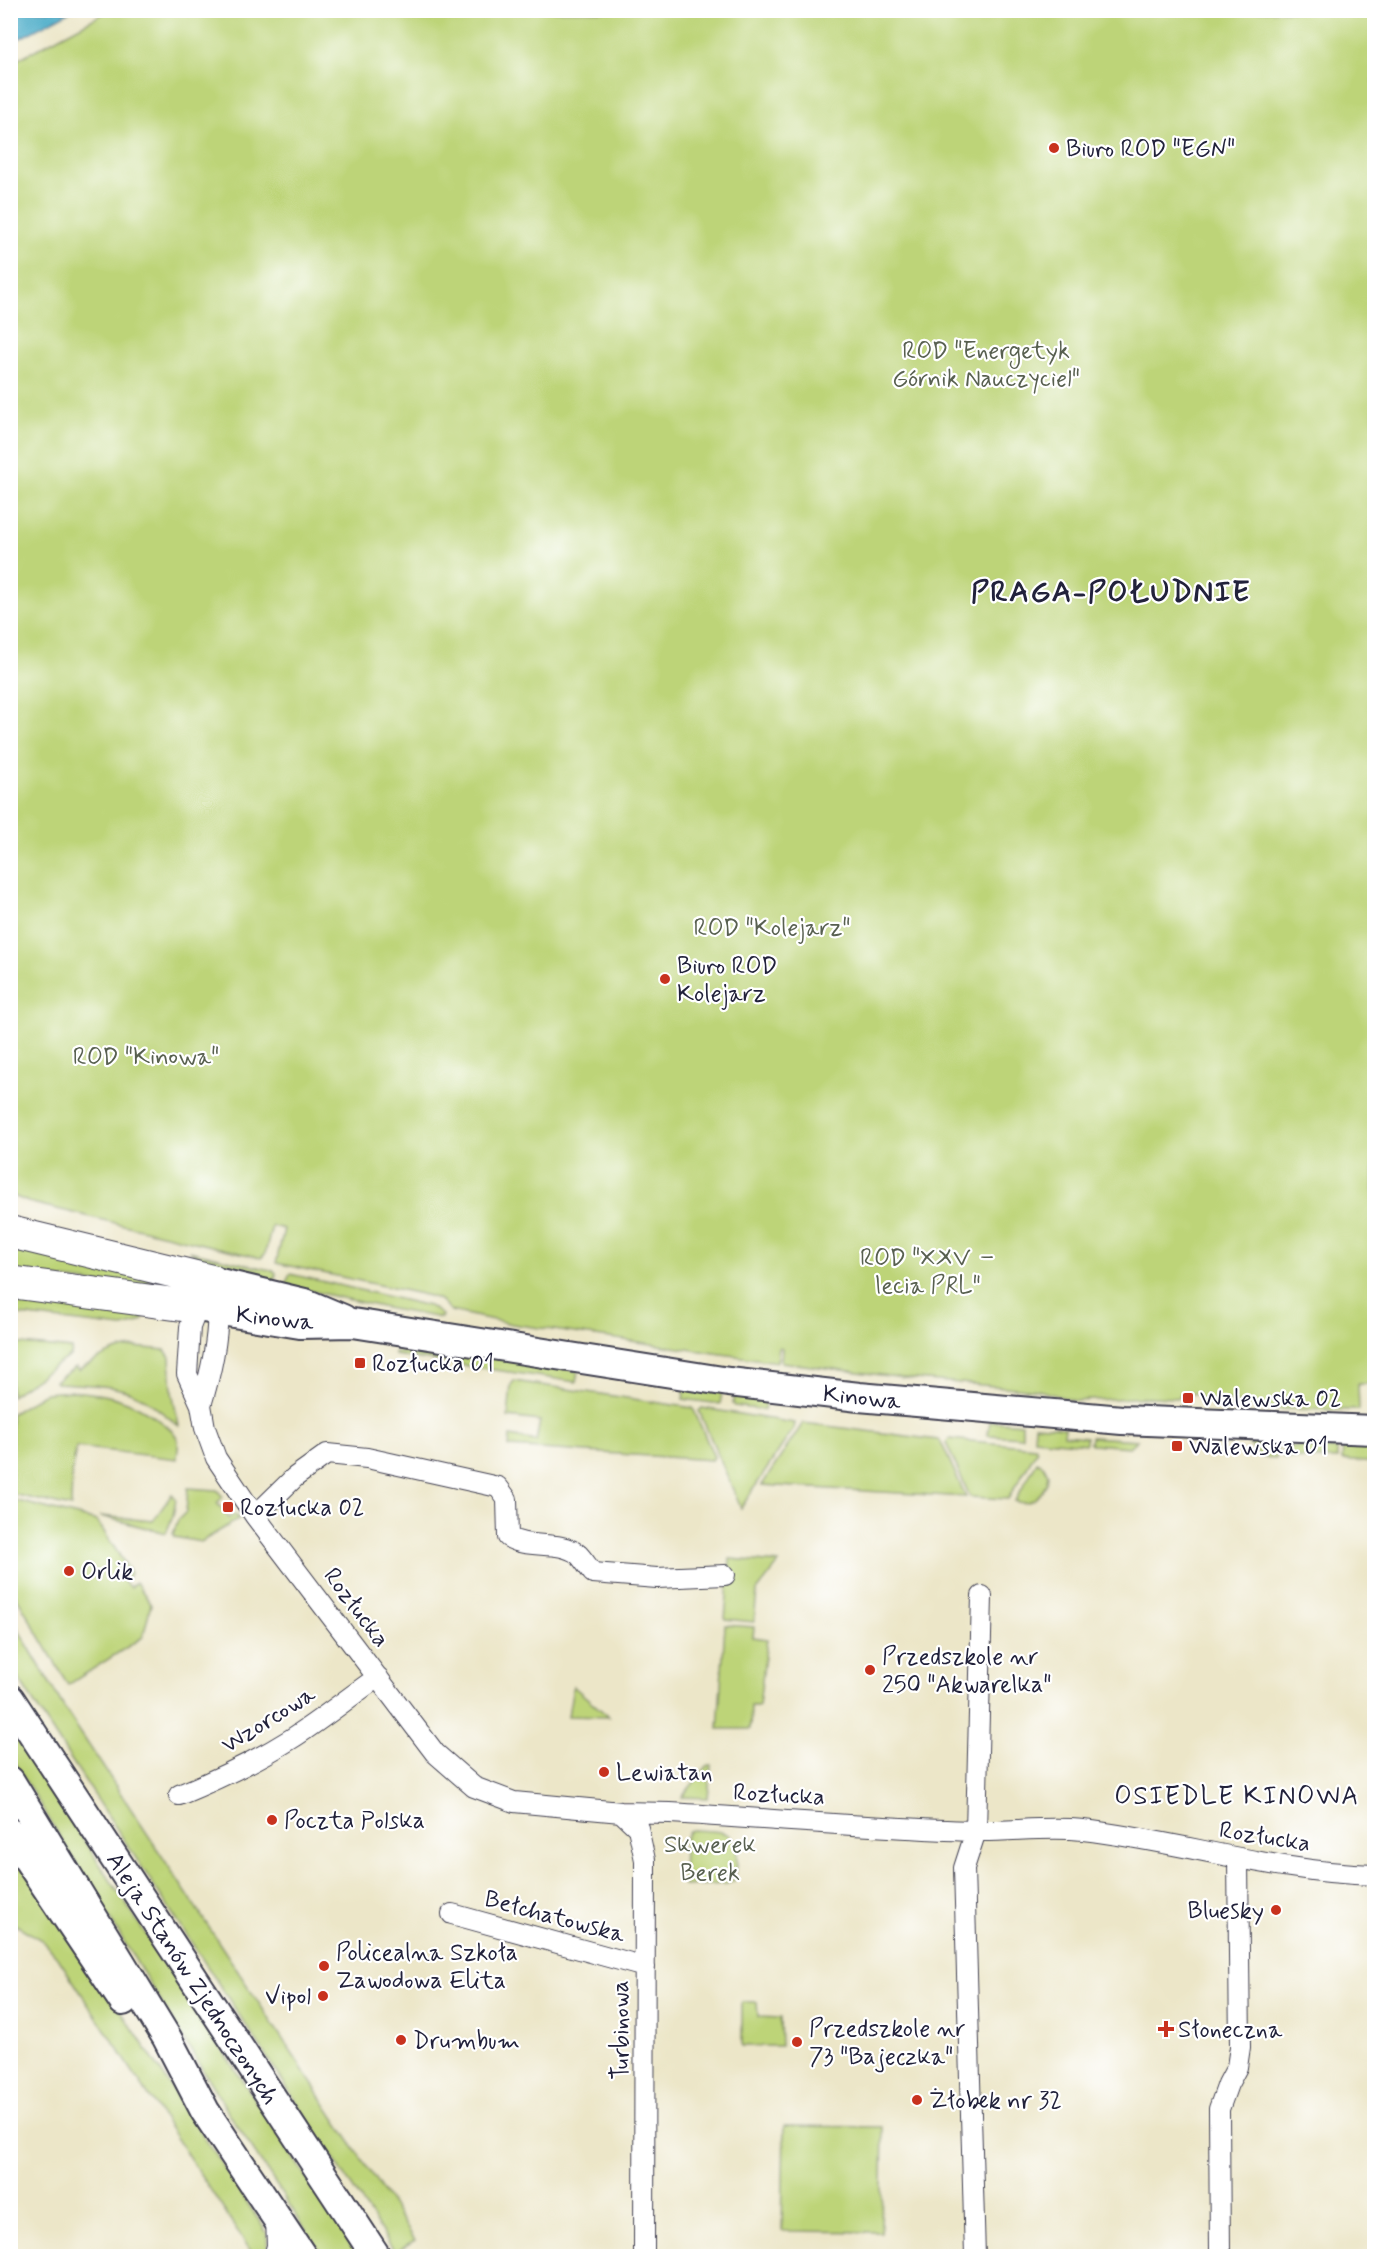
<svg xmlns="http://www.w3.org/2000/svg" width="1385" height="2267" font-family="Mynerve,sans-serif">
  <rect width="100%" height="100%" fill="#fff"/>
  <filter id="ink" filterUnits="userSpaceOnUse"><feTurbulence type="fractalNoise" baseFrequency=".0167" numOctaves="2"/><feDisplacementMap in="SourceGraphic" scale="12" xChannelSelector="R" yChannelSelector="G"/><feConvolveMatrix kernelMatrix="1 2 1 2 8 2 1 2 1" color-interpolation-filters="sRGB"/></filter>
  <filter id="wash" filterUnits="userSpaceOnUse"><feTurbulence type="fractalNoise" baseFrequency=".008" numOctaves="4" result="noise"/><feDisplacementMap in="SourceGraphic" scale="24" xChannelSelector="R" yChannelSelector="G"/><feGaussianBlur stdDeviation="1.35" result="paint"/><feColorMatrix in="noise" values="0 0 0 0 0 0 0 0 0 0 0 0 0 0 0 0 0 1.4 0 .05"/><feComposite in="paint" operator="in"/></filter>
  <g filter="url(#wash)">
    <rect width="100%" height="100%" fill="#ece6c8"/>
    <!-- green -->
    <path fill="#bdd478" stroke="#707b5a" stroke-width="1.5" d="M108,11H1374V1410V1384H1358L1359,1410L1271,1409L1232,1401L1199,1399L1198,1394L1181,1393L1178,1398L1151,1397L1075,1401L1038,1390L904,1378L781,1362L782,1348L779,1347L777,1362L512,1324L451,1311L440,1300L430,1296L276,1263L284,1229L272,1226L265,1254L261,1258L28,1202L11,1195V63Z
      M11,1243L150,1276L147,1290L11,1272Z
      M189,1251L274,1271L276,1273L274,1282L218,1269Z
      M290,1274L429,1306L442,1315L441,1318L386,1308L285,1285Z
      M10,1295L146,1312C142,1325 134,1324 122,1327L11,1314Z
      M11,1343L72,1349L71,1355L11,1396Z
      M134,1347L165,1350L170,1357L172,1392L179,1426C169,1418 159,1410 149,1402C122,1383 87,1385 56,1383L55,1381L76,1367L79,1370C97,1359 112,1349 134,1347Z
      M443,1350L578,1371L576,1382L395,1355V1352Z
      M514,1381L693,1408L714,1457L712,1460L509,1447L510,1436L536,1441L540,1421L508,1417L511,1385Z
      M685,1387L722,1392L720,1404L683,1399Z
      M73,1391C108,1394 130,1399 159,1420C166,1425 176,1432 178,1441C179,1446 177,1454 177,1459L76,1447L72,1472L71,1507L11,1494V1414L45,1393Z
      M734,1393L766,1397L764,1410L735,1406L733,1404Z
      M702,1408L795,1423L794,1428L741,1508L699,1411Z
      M990,1421L1022,1424V1437L988,1435Z
      M803,1423L938,1440L941,1442L966,1497L762,1485Z
      M1035,1425L1065,1427L1064,1435L1086,1437V1444L1034,1439Z
      M1091,1437L1137,1440L1129,1447L1092,1444L1090,1443Z
      M949,1439L1035,1447L1037,1450L1008,1499L970,1497L946,1443Z
      M1356,1441L1374,1442V1463L1342,1460L1343,1448H1349Z
      M1249,1444L1278,1446L1276,1458L1261,1457Z
      M1283,1446L1337,1449V1459L1284,1458L1283,1457Z
      M1037,1462L1044,1466L1048,1474C1047,1491 1032,1508 1015,1501Z
      M188,1488L217,1490L223,1497L217,1503L229,1518L235,1514L239,1519L201,1542L174,1537L173,1534L178,1520L186,1512Z
      M172,1494L176,1499L173,1516L166,1533L100,1516L153,1521Z
      M10,1499L97,1521L131,1573L124,1582L130,1587L136,1582L151,1604L143,1637L68,1685L11,1587Z
      M730,1559L779,1563L757,1591L754,1622L725,1619Z
      M11,1617L65,1709L415,2240L395,2252L47,1723L11,1667Z
      M725,1625L754,1627L753,1637L767,1639L759,1706H751L750,1729H718Z
      M573,1686L609,1717L568,1716Z
      M10,1728L358,2256H323L232,2118L11,1757Z
      M708,1765H711L708,1798L682,1797Z
      M693,1830C716,1832 738,1827 737,1857C737,1866 737,1873 734,1881L726,1884L683,1886L684,1841L689,1831Z
      M10,1848L83,1953L260,2222L267,2233L268,2256H254L58,1958L43,1941L11,1922Z
      M742,2002H757L758,2017L780,2018L781,2046H742Z
      M784,2126L883,2127L881,2232L782,2231Z"/>
    <!-- water -->
    <path fill="#48abc7" stroke="#356681" stroke-width="1.5" d="M11,11L12,10L71,11L11,43Z"/>
  </g>
  <g filter="url(#ink)">
    <g fill="none" stroke-linecap="round" stroke-linejoin="round">
      <!-- street casing -->
      <g stroke="#403f50" stroke-width="22">
        <path id="street" d="M201,1299L190,1327L187,1374L201,1405L205,1428L216,1458L255,1516L435,1753L474,1787L514,1802L621,1812L670,1813C771,1819 872,1828 974,1831C1010,1832 1047,1826 1083,1830C1180,1841 1276,1873 1374,1875
          M201,1405C211,1373 220,1334 217,1299
          M255,1516L295,1477L327,1454L367,1458L498,1487L507,1499L508,1537C528,1550 558,1539 578,1554C583,1559 588,1567 593,1573L657,1578L725,1575
          M179,1795C218,1779 256,1761 291,1739C321,1720 349,1697 378,1677
          M621,1812L638,1828L645,1860L644,2256
          M452,1914L645,1967
          M274,2256L277,2246L276,2217
          M975,2256L964,1868L976,1831L982,1596
          M1220,2256L1219,2109L1228,2084L1237,2067L1240,2047L1238,1859"/>
      </g>
      <!-- secondary casing -->
      <g stroke="#403f50" stroke-width="32">
        <path id="secondary" d="M212,1281L305,1303L343,1319
          M197,1307L300,1324L353,1323L729,1382L859,1397L1122,1420L1374,1430
          M10,1699L376,2256
          M10,1781L167,2038L205,2111L302,2256
          M10,1833L123,2001"/>
      </g>
      <!-- primary casing -->
      <g stroke="#403f50" stroke-width="34">
        <path id="primary" d="M10,1232L212,1281
          M10,1282L197,1307"/>
      </g>
      <!-- street -->
      <use href="#street" stroke="#fff" stroke-width="20"/>
      <!-- secondary -->
      <use href="#secondary" stroke="#fff" stroke-width="28"/>
      <!-- primary -->
      <use href="#primary" stroke="#fff" stroke-width="32"/>
    </g>
  </g>
  <!-- markers -->
  <g fill="#c8321e" stroke="#fff" stroke-width="2">
    <circle cx="1054" cy="148" r="6"/>
    <circle cx="665" cy="979" r="6"/>
    <rect x="354" y="1357" width="12" height="12" rx="3"/>
    <rect x="1182" y="1392" width="12" height="12" rx="3"/>
    <rect x="1171" y="1440" width="12" height="12" rx="3"/>
    <rect x="222" y="1501" width="12" height="12" rx="3"/>
    <circle cx="69" cy="1571" r="6"/>
    <circle cx="870" cy="1670" r="6"/>
    <circle cx="604" cy="1772" r="6"/>
    <circle cx="272" cy="1820" r="6"/>
    <circle cx="1276" cy="1910" r="6"/>
    <circle cx="324" cy="1966" r="6"/>
    <circle cx="323" cy="1996" r="6"/>
    <path d="M1163 2020h6v6h6v6h-6v6h-6v-6h-6v-6h6z"/>
    <circle cx="401" cy="2040" r="6"/>
    <circle cx="797" cy="2042" r="6"/>
    <circle cx="917" cy="2100" r="6"/>
  </g>
  <g text-anchor="middle" stroke-width="4.5" stroke-linejoin="round" paint-order="stroke">
    <!-- poi labels -->
    <g font-size="24" fill="#22223b" stroke="#fff" text-anchor="start">
      <text x="1066" y="156">Biuro ROD "EGN"</text>
      <text x="677" y="973">Biuro ROD<tspan x="677" dy="28">Kolejarz</tspan></text>
      <text x="372" y="1371">Rozłucka 01</text>
      <text x="1200" y="1406">Walewska 02</text>
      <text x="1189" y="1454">Walewska 01</text>
      <text x="240" y="1515">Rozłucka 02</text>
      <text x="81" y="1579">Orlik</text>
      <text x="882" y="1664">Przedszkole nr<tspan x="882" dy="28">250 "Akwarelka"</tspan></text>
      <text x="616" y="1780">Lewiatan</text>
      <text x="284" y="1828">Poczta Polska</text>
      <text x="1264" y="1918" text-anchor="end">Bluesky</text>
      <text x="336" y="1960">Policealna Szkoła<tspan x="336" dy="28">Zawodowa Elita</tspan></text>
      <text x="311" y="2004" text-anchor="end">Vipol</text>
      <text x="809" y="2036">Przedszkole nr<tspan x="809" dy="28">73 "Bajeczka"</tspan></text>
      <text x="1178" y="2037">Słoneczna</text>
      <text x="413" y="2048">Drumbum</text>
      <text x="929" y="2108">Żłobek nr 32</text>
    </g>
    <!-- park labels -->
    <g font-size="24" fill="#586050" stroke="#fff">
      <text x="986" y="358">ROD "Energetyk<tspan x="986" dy="28">Górnik Nauczyciel"</tspan></text>
      <text x="772" y="935">ROD "Kolejarz"</text>
      <text x="146" y="1064">ROD "Kinowa"</text>
      <text x="928" y="1265">ROD "XXV –<tspan x="928" dy="28">lecia PRL"</tspan></text>
      <text x="710" y="1852">Skwerek<tspan x="710" dy="28">Berek</tspan></text>
    </g>
    <!-- street labels -->
    <g font-size="24" fill="#22223b" stroke="#fff">
      <text transform="translate(275 1318) rotate(6)" y="8">Kinowa</text>
      <text transform="translate(862 1397) rotate(6)" y="8">Kinowa</text>
      <text transform="translate(357 1607) rotate(53)" y="8">Rozłucka</text>
      <text transform="translate(268 1719) rotate(-32)" y="8">Wzorcowa</text>
      <text transform="translate(779 1794) rotate(3)" y="8">Rozłucka</text>
      <text transform="translate(1265 1836) rotate(9)" y="8">Rozłucka</text>
      <text transform="translate(555 1916) rotate(15)" y="8">Bełchatowska</text>
      <text transform="translate(193 1978) rotate(57)" y="8">Aleja Stanów Zjednoczonych</text>
      <text transform="translate(620 2030) rotate(-90)" y="8">Turbinowa</text>
    </g>
    <!-- neighbourhood labels -->
    <g font-size="26" letter-spacing="1.5" fill="#22223b" stroke="#fff">
      <text x="1237" y="1804">OSIEDLE KINOWA</text>
    </g>
    <!-- district labels -->
    <g font-size="30" font-weight="bold" letter-spacing="1.5" fill="#22223b" stroke="#fff">
      <text x="1111" y="601">PRAGA-POŁUDNIE</text>
    </g>
  </g>
  <!-- margin -->
  <rect width="1385" height="2267" fill="none" stroke="#fff" stroke-width="36"/>
</svg>
